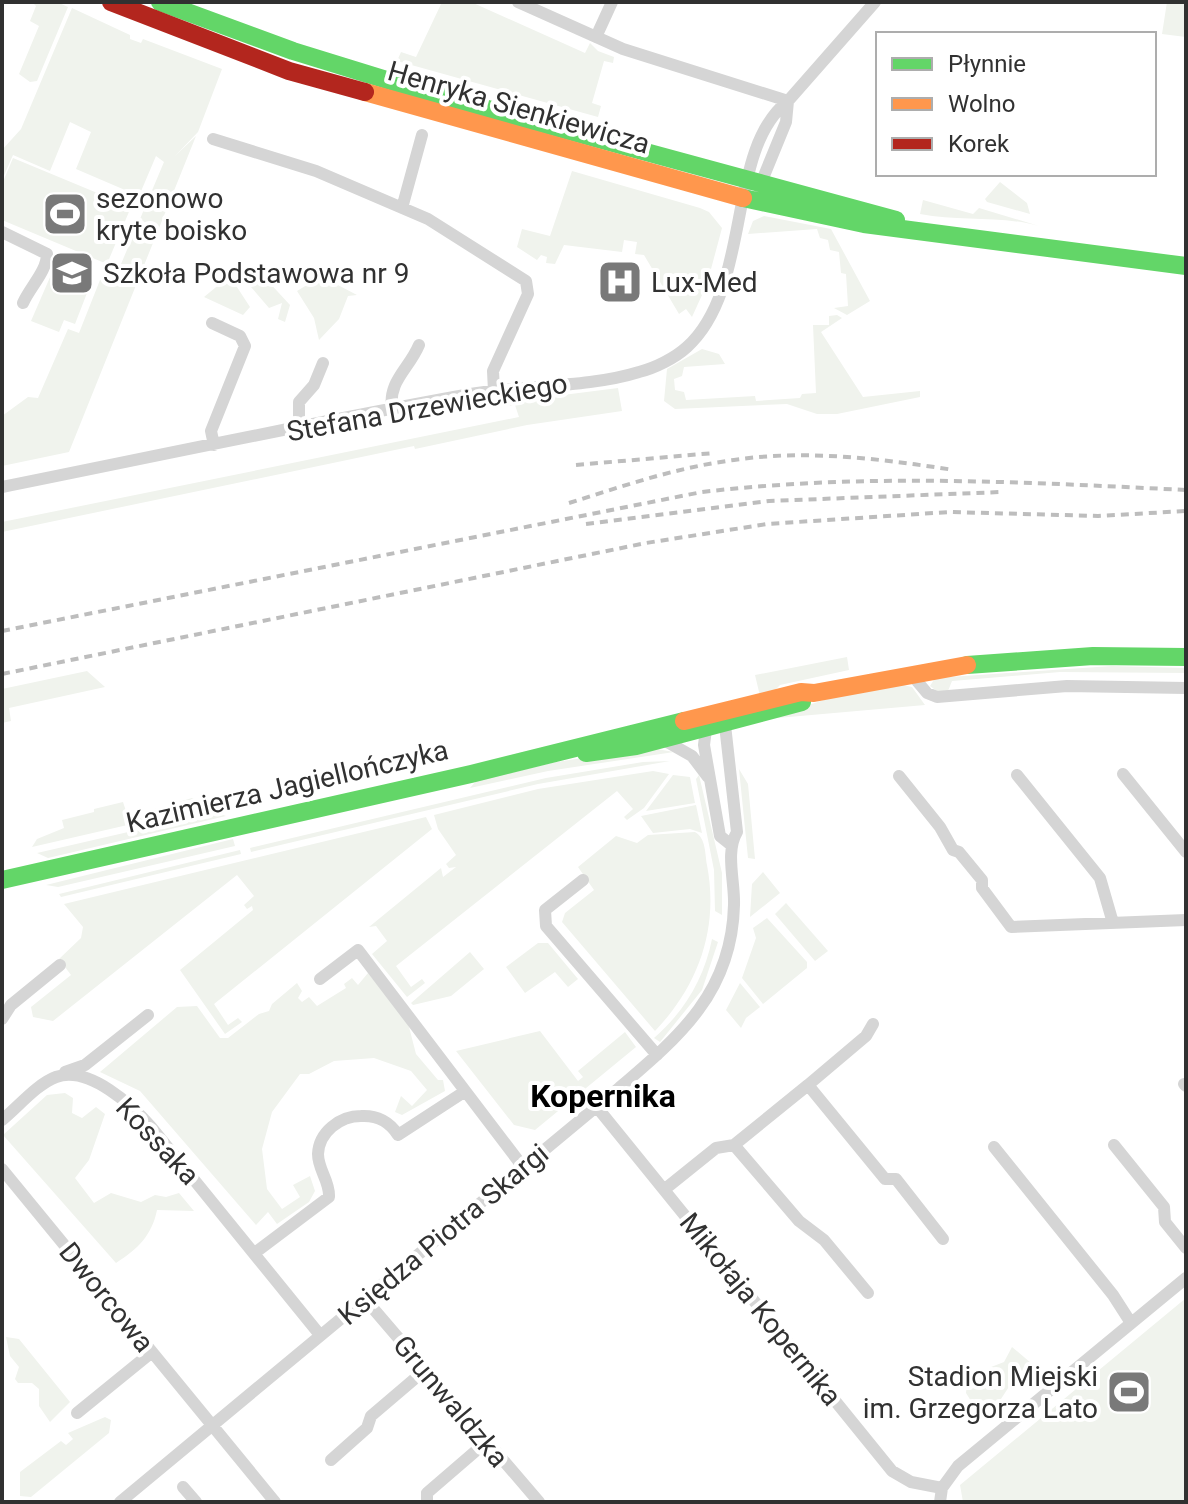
<svg xmlns="http://www.w3.org/2000/svg" width="1188" height="1504" font-family="Roboto,sans-serif">
  <rect width="100%" height="100%" fill="#fff"/>
  <!-- green -->
  <path fill="#f0f3ed" d="M32,2H57L68,7L37,81L30,82L19,74L39,26L30,21L36,6Z
    M442,2H471L585,53L590,43L598,51L614,57L613,63L604,61L592,103L601,106L598,117L397,61L401,52L416,57Z
    M1167,2H1186V37L1162,34Z
    M72,8L130,35V39L141,43L143,39L222,69L198,132L175,156L196,136L69,452L2,466V416L28,397L38,398L68,329L79,333L100,280L113,283L164,162L156,156L139,196L76,169L91,132L70,122L50,171L13,155L2,180V150L21,129Z
    M13,158L131,207L107,264L2,220V184Z
    M572,171L700,208L709,212L722,228L707,284L692,317L686,309L679,314L644,255L635,254L637,242L624,240L622,252L564,245L555,264L546,263L547,257L541,255L537,260L517,247L522,229L550,236Z
    M1000,182L1027,203L1030,214L987,202L985,199Z
    M923,200L973,214L979,208L1039,226C1000,215 960,222 920,214Z
    M764,216L831,229L870,301L847,315L834,308L848,306L846,274L841,273L839,252L830,250L828,240L820,238L817,229L748,234L753,221Z
    M57,261L94,275L75,324L64,320L59,332L31,321Z
    M320,277L337,279L334,283L357,295L348,296L339,319L319,340L314,318L297,291Z
    M266,279L290,305L285,322L278,319L282,303L269,308L251,287Z
    M221,283L235,284L250,307L243,315L204,297Z
    M837,315L842,318L821,332L863,397L920,391V397L837,414H817L787,404L675,409L664,401L667,369L702,349L719,354L725,364L684,367L682,376L674,379L675,390L684,392L686,400L755,396L756,401L800,398L802,394L816,393L813,325H829V316Z
    M618,388L622,411L527,425L415,449L414,446L2,532V522L519,417L515,405L496,408L493,404Z
    M847,657L849,670L780,685L773,692L760,696L755,675Z
    M1112,666L1186,668V673L1060,672L952,681L948,691L938,692L930,686L935,678Z
    M87,671L105,687L9,708L11,721L2,723V689Z
    M898,684L912,687L925,705L766,719L836,696Z
    M651,748L674,752L548,771L470,788L476,781L556,762Z
    M670,761L538,784L251,852L250,848L546,778L643,762Z
    M739,769L748,784L755,859L748,858Z
    M653,771L669,774L644,808L627,820L624,817L633,809L617,791L396,966L411,987L422,979L425,983L407,997L372,954L387,941L376,926L369,927L441,868L443,877L456,867L449,868L446,864L456,855L438,829L434,815L538,789Z
    M673,775L690,777L695,803L646,811Z
    M699,775L722,873V915L715,911L714,870L696,779Z
    M192,798L210,806L32,847L37,839L64,828L62,820L94,812V809L123,802L128,817Z
    M696,805L702,833L690,829L653,833L641,816Z
    M215,812L226,816L48,858L37,853Z
    M426,817L432,829L214,1004L228,1025L238,1018L242,1022L225,1034L180,970L253,910L252,906L247,909L244,905L254,896L237,875L53,1021L33,1017L31,1007L71,975L59,959L81,938L83,927L64,904Z
    M695,832C706,838 705,854 707,865C719,928 699,985 655,1031L562,922L565,913L594,890L578,867L616,836L637,843L648,835Z
    M233,839L235,846L58,887L46,885Z
    M240,850L241,854L61,897L59,894Z
    M763,872L780,893L750,917L752,884Z
    M786,903L828,951L815,961L775,914Z
    M767,918L807,962V968L763,1004L742,978L756,938L753,928Z
    M712,939L718,942L702,990L660,1042L654,1038C684,1012 704,979 712,939Z
    M538,943H548L578,979L568,987L555,972L525,993L506,967Z
    M470,952L484,969L451,996L413,1005L411,1003Z
    M368,973L408,1023L416,1054L438,1080H443L445,1091L402,1115L395,1112L401,1096L412,1106L427,1090L411,1071L374,1058L334,1061L309,1074H300L272,1112L262,1149L267,1189L282,1209L300,1197L293,1185L310,1176L315,1191L309,1202L277,1224L268,1212L256,1225L140,1091L100,1072L177,1007L197,1006L220,1038H228L259,1014L269,1011L272,1004L297,983L302,991L298,998L302,1002L309,997L317,1006L346,988L344,984L352,978L358,985Z
    M740,983L760,1007L746,1018L741,1028L726,1010Z
    M540,1031L578,1081L583,1077L578,1071L625,1032L636,1047L535,1130L514,1125L456,1051Z
    M65,1093L73,1098L72,1113L82,1118L96,1107L105,1114L89,1160L75,1178L94,1203L111,1193L141,1202L155,1195L166,1197L179,1193L194,1211L157,1210C152,1235 138,1249 116,1263L3,1135L47,1095Z
    M1186,1298V1502H963L960,1485Z
    M6,1337L19,1339L70,1402L50,1422L39,1406V1389L32,1383H18L15,1379L19,1367L10,1356Z
    M1012,1347L1031,1363L1029,1370L1014,1379L999,1402L988,1406L971,1401L966,1393L967,1383L986,1369L1004,1362Z
    M105,1417L111,1420L109,1433L31,1497L20,1496V1472L61,1441L66,1445L73,1439L68,1433Z"/>
  <g fill="none" stroke-linecap="round" stroke-linejoin="round">
    <!-- street -->
    <path stroke="#d5d5d5" stroke-width="12" d="M518,2L623,49L788,101
      M596,37L612,2
      M213,139L316,171L428,219L526,281L528,294L493,371L494,391
      M759,188L786,122L788,101
      M402,208L422,135
      M2,232L47,254C47,271 30,287 23,303
      M212,323L240,336L245,346L211,431L214,445
      M392,409C388,381 409,369 419,345
      M299,427V402L314,385L323,363
      M2,487C156,456 310,423 465,395C520,385 588,388 639,372C655,368 675,358 687,347C753,287 725,150 788,101L875,2
      M911,674L927,693L937,697L1067,686L1186,688
      M707,721L704,745L720,836L730,844
      M662,739L692,756L708,777
      M1123,774L1186,852
      M1017,775L1100,878L1113,923
      M899,776L940,827L953,850L959,852L982,880V888L1011,927L1186,920
      M583,880L545,910L546,926L657,1055
      M320,979L358,950L523,1167
      M2,1019L11,1005L60,965
      M65,1072L85,1065L148,1015
      M1184,1084L1186,1086
      M808,1085L866,1036L873,1024
      M596,1106L892,1471L911,1482L942,1488
      M2,1120C18,1107 37,1084 56,1077C89,1065 133,1106 152,1128L320,1335
      M1114,1145L1164,1207L1165,1222L1186,1248
      M994,1147L1113,1295L1131,1323
      M2,1169L275,1502
      M665,1189L716,1148L734,1145
      M256,1252L329,1197C330,1181 318,1170 318,1154C319,1132 340,1116 361,1116C377,1115 390,1122 398,1135L464,1092
      M868,1293L824,1240L799,1221L734,1145L808,1085L885,1179H896L943,1239
      M365,1299L539,1502
      M77,1413L152,1352
      M331,1460L367,1428L371,1416L425,1370
      M183,1487L196,1502
      M120,1502L619,1088C680,1036 732,992 734,905C735,882 725,852 737,832L724,716
      M427,1502V1493L485,1443
      M940,1502L942,1488L958,1466L1186,1278"/>
    <!-- fast -->
    <path stroke="#63d668" stroke-width="18" d="M160,2L293,51L429,93L896,220
      M743,198L864,224L1186,266
      M967,665L1093,656L1186,657
      M586,753L636,746L802,702
      M2,880L471,774L684,721"/>
    <!-- slow -->
    <path stroke="#ff974d" stroke-width="18" d="M365,92L743,198
      M684,721L801,692L814,693L967,665"/>
    <!-- jam -->
    <path stroke="#b3261e" stroke-width="18" d="M111,2L289,71L365,92"/>
    <!-- rail -->
    <path stroke="#bdbdbd" stroke-width="4" stroke-dasharray="8 6" stroke-linecap="butt" d="M576,465L714,453
      M569,503C623,486 678,467 734,460C807,449 881,459 954,470
      M586,524L769,501L1001,492
      M2,631L702,492C864,473 1023,482 1186,490
      M2,674L646,543L767,524L949,512L1098,516L1186,511"/>
  </g>
  <!-- icons -->
  <defs>
    <g id="stadium-square" transform="scale(2.3)"><rect x="-9" y="-9" width="18" height="18" rx="4" fill="#797979" stroke="#fff"/><path d="M0-5a6.5 5 0 1 0 0 10a6.5 5 0 1 0 0-10ZM-3.5-1.8h7v3.6h-7Z" fill="#fff"/></g>
    <g id="school-square" transform="scale(2.3)"><rect x="-9" y="-9" width="18" height="18" rx="4" fill="#797979" stroke="#fff"/><path d="M0-5L7-2L0 1L-7-2ZM-4 1L0 2.5L4 1V4Q0 6-4 4Z" fill="#fff"/></g>
    <g id="hospital-square" transform="scale(2.3)"><rect x="-9" y="-9" width="18" height="18" rx="4" fill="#797979" stroke="#fff"/><path d="M-5-5h3v3.5h4V-5h3V5h-3V1.5h-4V5h-3Z" fill="#fff"/></g>
  </defs>
  <g fill-rule="evenodd">
    <use href="#stadium-square" x="65" y="214"/>
    <use href="#school-square" x="72" y="273"/>
    <use href="#hospital-square" x="620" y="282"/>
    <use href="#stadium-square" x="1129" y="1392"/>
  </g>
  <g text-anchor="middle" stroke-width="8" stroke-linejoin="round" paint-order="stroke">
    <!-- street labels -->
    <g font-size="28" fill="#313131" stroke="#fff">
      <text transform="translate(519 107) rotate(16)" y="10">Henryka Sienkiewicza</text>
      <text transform="translate(427 407) rotate(-10)" y="10">Stefana Drzewieckiego</text>
      <text transform="translate(287 786) rotate(-13)" y="10">Kazimierza Jagiellończyka</text>
      <text transform="translate(158 1141) rotate(47)" y="10">Kossaka</text>
      <text transform="translate(443 1234) rotate(-40)" y="10">Księdza Piotra Skargi</text>
      <text transform="translate(107 1297) rotate(51)" y="10">Dworcowa</text>
      <text transform="translate(761 1309) rotate(51)" y="10">Mikołaja Kopernika</text>
      <text transform="translate(451 1401) rotate(50)" y="10">Grunwaldzka</text>
    </g>
    <!-- poi labels -->
    <g font-size="28" fill="#313131" stroke="#fff" text-anchor="start">
      <text x="96" y="208">sezonowo<tspan x="96" dy="32">kryte boisko</tspan></text>
      <text x="103" y="283">Szkoła Podstawowa nr 9</text>
      <text x="651" y="292">Lux-Med</text>
      <text x="1098" y="1386" text-anchor="end">Stadion Miejski<tspan x="1098" dy="32">im. Grzegorza Lato</tspan></text>
    </g>
    <!-- quarter labels -->
    <g font-size="32" font-weight="bold" fill="#000" stroke="#fff">
      <text x="603" y="1107">Kopernika</text>
    </g>
  </g>
  <!-- border -->
  <rect width="1188" height="1504" fill="none" stroke="#313131" stroke-width="8"/>
  <!-- legend -->
  <rect x="876" y="32" width="280" height="144" fill="#ffffff" stroke="#adadad" stroke-width="2"/>
  <rect x="892" y="58" width="40" height="12" fill="#63d668" stroke="#adadad" stroke-width="2"/>
  <text x="948" y="72" font-size="24" fill="#313131">Płynnie</text>
  <rect x="892" y="98" width="40" height="12" fill="#ff974d" stroke="#adadad" stroke-width="2"/>
  <text x="948" y="112" font-size="24" fill="#313131">Wolno</text>
  <rect x="892" y="138" width="40" height="12" fill="#b3261e" stroke="#adadad" stroke-width="2"/>
  <text x="948" y="152" font-size="24" fill="#313131">Korek</text>
</svg>
